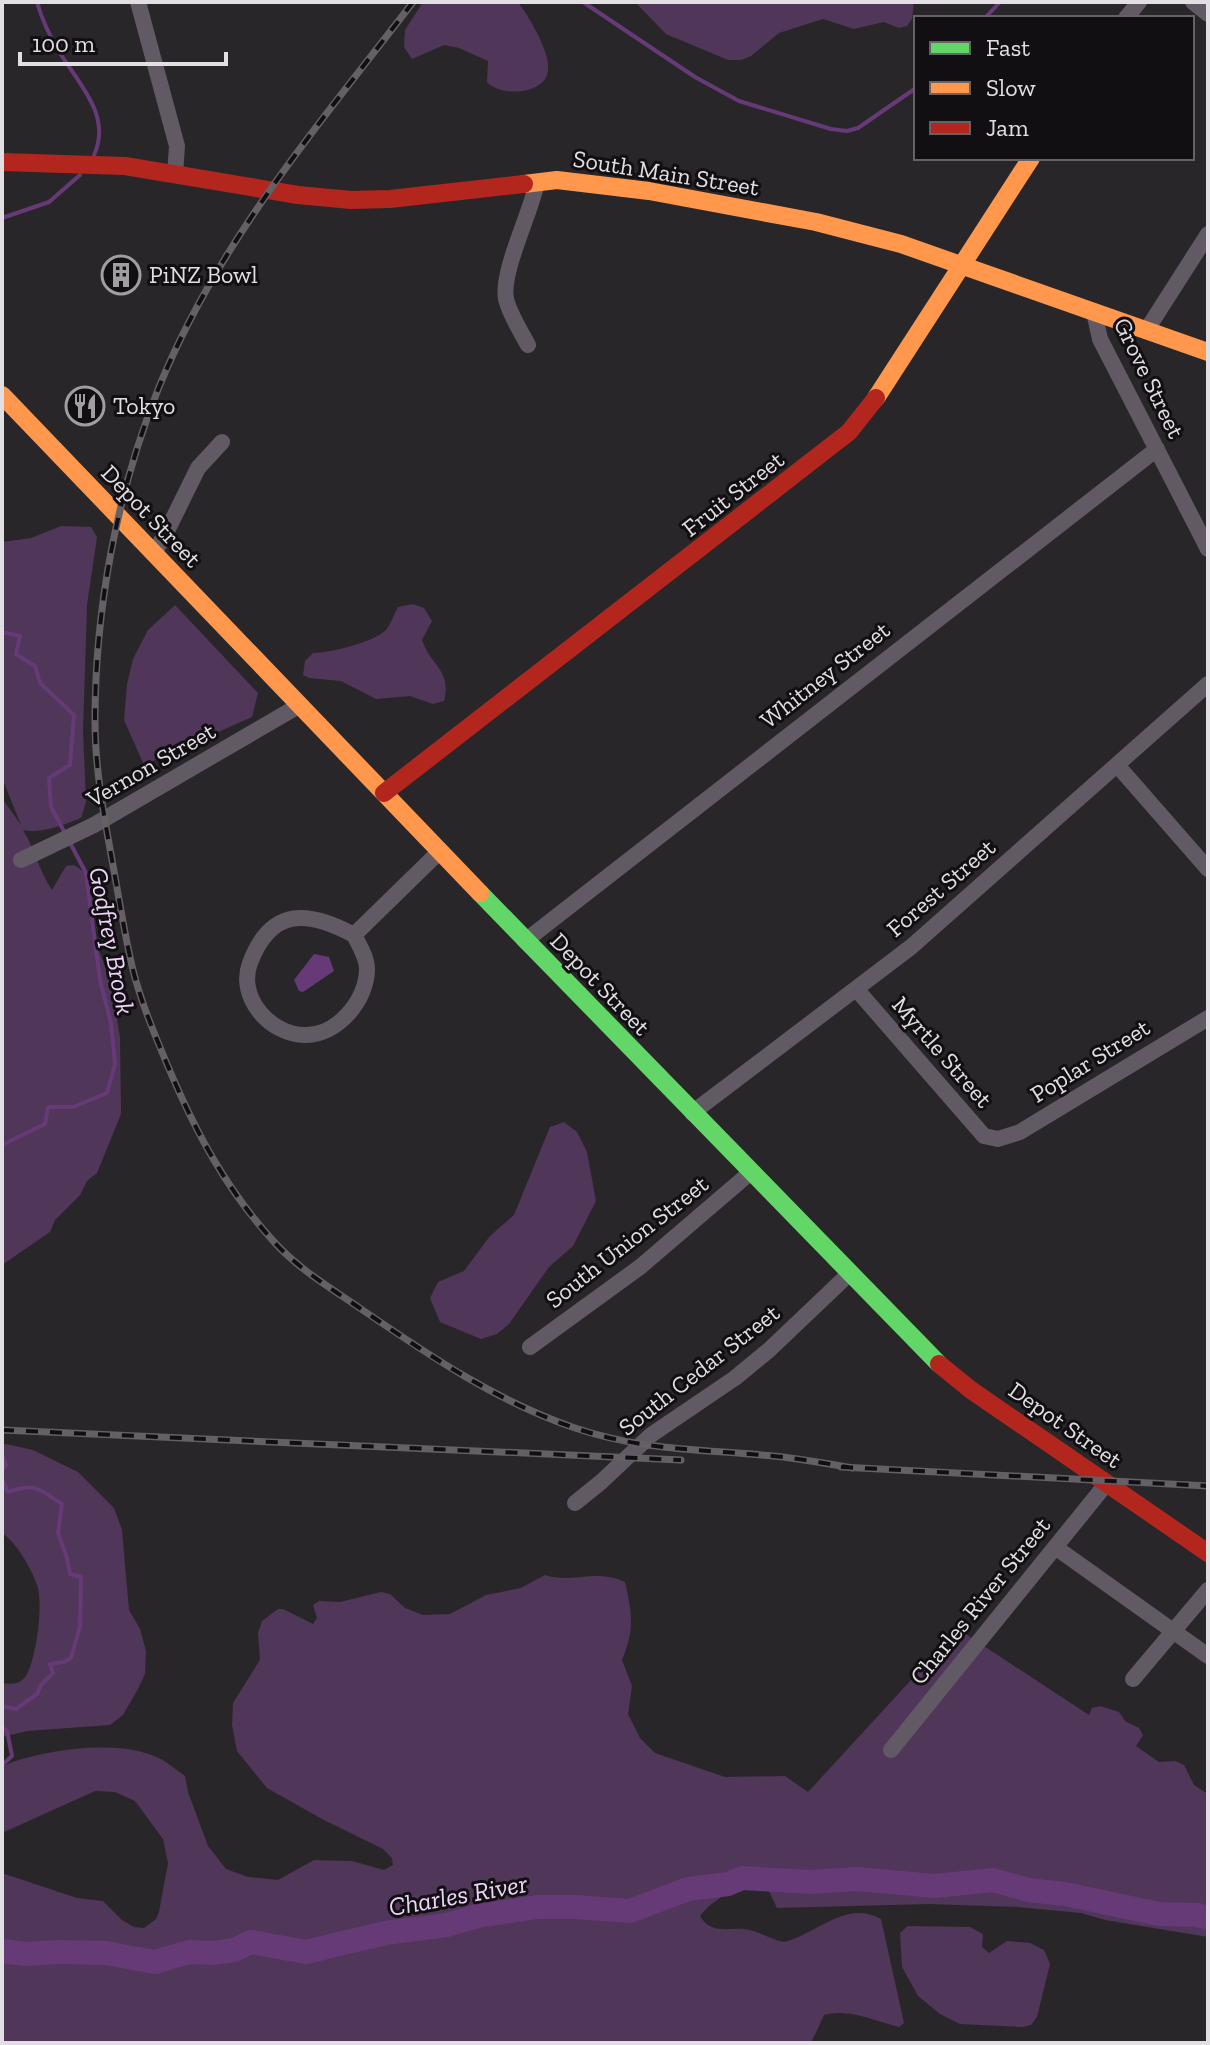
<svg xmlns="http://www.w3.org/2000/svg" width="1210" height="2045" font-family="'Zilla Slab',serif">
  <rect width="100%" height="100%" fill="#29262a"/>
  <!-- green -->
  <path fill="#503659" d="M423,2H518C529,17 550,51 548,70C547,94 501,98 487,82L488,61L459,48L444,45L412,59L404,47L405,30Z
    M635,2H914L912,19L907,26L899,28L884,22L854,29L823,19L779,33L751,56L741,60H728L666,34Z
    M61,526L91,527L97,537L87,605L83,731L86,802L81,818C63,825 41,834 23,830C35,849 39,871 52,890L66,866L74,865L86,873L90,882L94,905L92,934L110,978L120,1037L121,1114L97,1173L87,1181L80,1195L55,1220L50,1232L2,1265V798L21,825L2,778V542L31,538Z
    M413,604L424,608L432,621L422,640C430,665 452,670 444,701L433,704L410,696L376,699L341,681L309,678L303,675L305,661L313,653C330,653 374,642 386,630C391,624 394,614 398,607Z
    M175,605L258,693L252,717L144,765L124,720L127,684L133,659L148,630Z
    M564,1122L577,1132L587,1152L596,1201L573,1246L549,1267L509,1324L497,1334L481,1339L440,1322L430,1298L438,1282L464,1271L490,1236L514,1215L550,1127Z
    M6,1444L33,1450L78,1472L114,1508L122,1530L129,1610L140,1629L146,1651L145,1674L138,1689L123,1715L110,1725L27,1731L2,1737V1683C11,1684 19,1685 25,1677C36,1663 44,1602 37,1585C31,1568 17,1543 2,1533V1445Z
    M545,1575C572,1584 595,1568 625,1582C632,1613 635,1629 622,1660L632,1686L628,1714L640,1738L655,1753L725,1777L785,1776L808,1792L958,1629L1089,1715L1092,1708L1100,1706L1119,1712L1125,1721L1139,1728L1143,1735L1136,1746L1159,1762L1175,1761L1184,1765L1194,1785L1208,1794V1937L1105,1920L1081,1913L1017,1907L929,1904L777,1908L767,1887C741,1884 716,1896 700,1916C713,1938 734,1924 753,1931C764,1934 773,1940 784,1942C817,1934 846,1899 881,1919L904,2023L899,2027C874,2021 850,2008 824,2015L811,2043H2V1873L77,1898L103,1901L122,1920L134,1927L144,1928L156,1919L159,1912L168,1863L163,1839L135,1801L115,1792L95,1791L2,1833V1766C40,1750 115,1739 154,1756C165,1760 175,1769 185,1776L188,1792L208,1846L226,1869L248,1877L278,1880L314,1860L352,1861L384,1870L393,1865L392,1858L383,1849L322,1819L267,1788L237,1751L232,1725L233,1703L260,1660L258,1633L262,1621L278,1609H283L313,1624L317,1618L313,1605L319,1601L340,1602L381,1592L390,1594L405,1608L423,1615L450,1614L486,1595L521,1588Z
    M908,1926L970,1927L983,1934L982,1947L989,1953L1007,1941L1030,1943L1044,1950L1050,1964L1037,2017L1031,2025L1023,2027L960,2024L940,2014L918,1996L902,1967L900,1933Z"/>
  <!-- water -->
  <path fill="#663a76" d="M314,954L329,957L334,971L303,992L299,991L294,980Z"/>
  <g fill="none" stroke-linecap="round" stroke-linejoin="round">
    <!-- stream -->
    <path stroke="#663a76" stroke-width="4" d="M37,2C42,20 50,37 60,53C79,84 112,116 94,155
      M583,2L695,77L739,101L831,129L847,131L858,128L916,88
      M985,18L1000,2
      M2,218L49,202L80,175
      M2,632L20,636L16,654L35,666L40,683L74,715L70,765L49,778L51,807L65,833
      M2,1145L45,1124L48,1107H73L107,1093L115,1064L111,1023L100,980L86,873L69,841
      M2,1454L6,1465L2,1470
      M2,1479L8,1492C35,1482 39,1489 62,1504L58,1533L67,1558L70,1574L81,1577L80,1627L71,1658L64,1662L50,1664L53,1673L41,1685L37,1694L16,1709L2,1706
      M2,1727L7,1731L12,1756L2,1765"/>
    <!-- river -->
    <path stroke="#663a76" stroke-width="24" d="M2,1951L26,1954L58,1952L105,1953L155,1962L189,1952L213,1953L234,1950L251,1942L306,1952L385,1933L447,1925L478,1916L537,1907H575L630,1911L688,1889L728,1884L742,1878L811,1882L856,1879L935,1886L993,1880L1028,1890L1065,1894L1159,1914L1197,1915L1208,1918"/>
    <!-- street -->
    <path stroke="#615a64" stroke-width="16" d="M138,2L177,146L175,174
      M1193,2L1208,14
      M1126,18L1139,2
      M1094,312L1100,339L1208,549
      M1146,331L1208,234
      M528,345C520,330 510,315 506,299C501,271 531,213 537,182
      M154,553L166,533L198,468L222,442
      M1117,765L1208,869
      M21,860L94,825L300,705
      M354,935C359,945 367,957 367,969C367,1000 337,1036 305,1035C270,1035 237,997 250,963C271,907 308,910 354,935L439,852
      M525,941L1157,449
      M857,990L984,1136L998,1139L1020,1132L1208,1018
      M692,1113L911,947L1208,684
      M530,1347L640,1267L751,1172
      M575,1503L601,1482L651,1435L735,1378L769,1350L850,1273
      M1055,1547L1208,1656
      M1133,1679L1208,1590
      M891,1750L1107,1483"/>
    <!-- fast -->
    <path stroke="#63d668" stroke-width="18" d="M480,893L939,1364"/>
    <!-- slow -->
    <path stroke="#ff974d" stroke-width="18" d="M524,184L557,180L649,191L816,222L901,244L1208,352
      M2,395L480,893
      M876,398L1031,158"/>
    <!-- jam -->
    <path stroke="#b3261e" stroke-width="18" d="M2,162L125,166L298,195L351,200L390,199L524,184
      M384,793L849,432L876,398
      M939,1364L971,1390L1208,1553"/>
    <!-- rail casing -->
    <g stroke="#656066" stroke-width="7">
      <path id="rail" d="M413,2C318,126 219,240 159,387C117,492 95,608 95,721C95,772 105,821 114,871C120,904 125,937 133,970C141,1002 154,1033 167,1064C195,1131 226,1190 276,1244C301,1271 334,1290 364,1311C430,1356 498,1402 575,1428C646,1452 710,1449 783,1457C806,1460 830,1464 853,1468
        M2,1430L681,1460
        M841,1467L1208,1486"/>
    </g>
    <!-- rail -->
    <use href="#rail" stroke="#110f12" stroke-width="4" stroke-dasharray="12" stroke-linecap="butt"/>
  </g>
  <!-- icons -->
  <defs>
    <g id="building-ring" transform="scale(2)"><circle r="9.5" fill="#110f12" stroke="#a19ea2" stroke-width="1.5"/><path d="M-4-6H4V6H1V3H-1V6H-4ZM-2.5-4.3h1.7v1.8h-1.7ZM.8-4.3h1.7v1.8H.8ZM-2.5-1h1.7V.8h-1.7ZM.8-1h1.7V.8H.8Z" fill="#a19ea2"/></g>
    <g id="restaurant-ring" transform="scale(2)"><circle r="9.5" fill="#110f12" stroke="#a19ea2" stroke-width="1.5"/><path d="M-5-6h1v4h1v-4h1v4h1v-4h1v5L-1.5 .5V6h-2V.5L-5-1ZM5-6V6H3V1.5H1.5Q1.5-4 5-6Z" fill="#a19ea2"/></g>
  </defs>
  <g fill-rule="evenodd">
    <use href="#building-ring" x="121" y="275"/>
    <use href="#restaurant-ring" x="85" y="406"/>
  </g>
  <g text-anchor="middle" stroke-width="6" stroke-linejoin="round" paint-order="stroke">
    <!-- street labels -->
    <g font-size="24" fill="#e2dfe3" stroke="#110f12">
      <text transform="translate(666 173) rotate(9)" y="8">South Main Street</text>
      <text transform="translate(1149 378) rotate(64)" y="8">Grove Street</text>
      <text transform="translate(733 494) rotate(-38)" y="8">Fruit Street</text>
      <text transform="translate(151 516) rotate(46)" y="8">Depot Street</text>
      <text transform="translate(825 675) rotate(-38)" y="8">Whitney Street</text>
      <text transform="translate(151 765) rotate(-30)" y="8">Vernon Street</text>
      <text transform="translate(941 888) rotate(-41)" y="8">Forest Street</text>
      <text transform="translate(600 984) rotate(46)" y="8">Depot Street</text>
      <text transform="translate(942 1052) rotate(49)" y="8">Myrtle Street</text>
      <text transform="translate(1090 1061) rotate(-32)" y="8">Poplar Street</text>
      <text transform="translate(627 1242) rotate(-38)" y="8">South Union Street</text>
      <text transform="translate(699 1370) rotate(-38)" y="8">South Cedar Street</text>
      <text transform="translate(1065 1425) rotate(35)" y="8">Depot Street</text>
      <text transform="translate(980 1601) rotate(-51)" y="8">Charles River Street</text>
    </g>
    <!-- poi labels -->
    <g font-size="24" fill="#e2dfe3" stroke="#110f12" text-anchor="start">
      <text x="149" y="283">PiNZ Bowl</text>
      <text x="113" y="414">Tokyo</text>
    </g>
    <!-- water labels -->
    <g font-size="26" font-style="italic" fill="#efd4f9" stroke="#110f12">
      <text transform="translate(112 941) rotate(79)" y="9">Godfrey Brook</text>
      <text transform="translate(458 1895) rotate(-10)" y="9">Charles River</text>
    </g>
  </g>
  <!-- border -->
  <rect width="1210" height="2045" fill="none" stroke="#e2dfe3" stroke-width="8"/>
  <!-- legend -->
  <rect x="914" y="16" width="280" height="144" fill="#110f12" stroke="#656266" stroke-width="2"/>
  <rect x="930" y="42" width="40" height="12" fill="#63d668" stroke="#656266" stroke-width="2"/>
  <text x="986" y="56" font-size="24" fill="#e2dfe3">Fast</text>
  <rect x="930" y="82" width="40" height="12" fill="#ff974d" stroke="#656266" stroke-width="2"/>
  <text x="986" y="96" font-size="24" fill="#e2dfe3">Slow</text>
  <rect x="930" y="122" width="40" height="12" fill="#b3261e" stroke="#656266" stroke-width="2"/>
  <text x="986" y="136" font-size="24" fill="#e2dfe3">Jam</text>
  <!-- scale -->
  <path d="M20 52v12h206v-12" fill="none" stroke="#e2dfe3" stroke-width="4"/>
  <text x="32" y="52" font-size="24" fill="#e2dfe3" stroke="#110f12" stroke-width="6" paint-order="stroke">100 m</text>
</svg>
